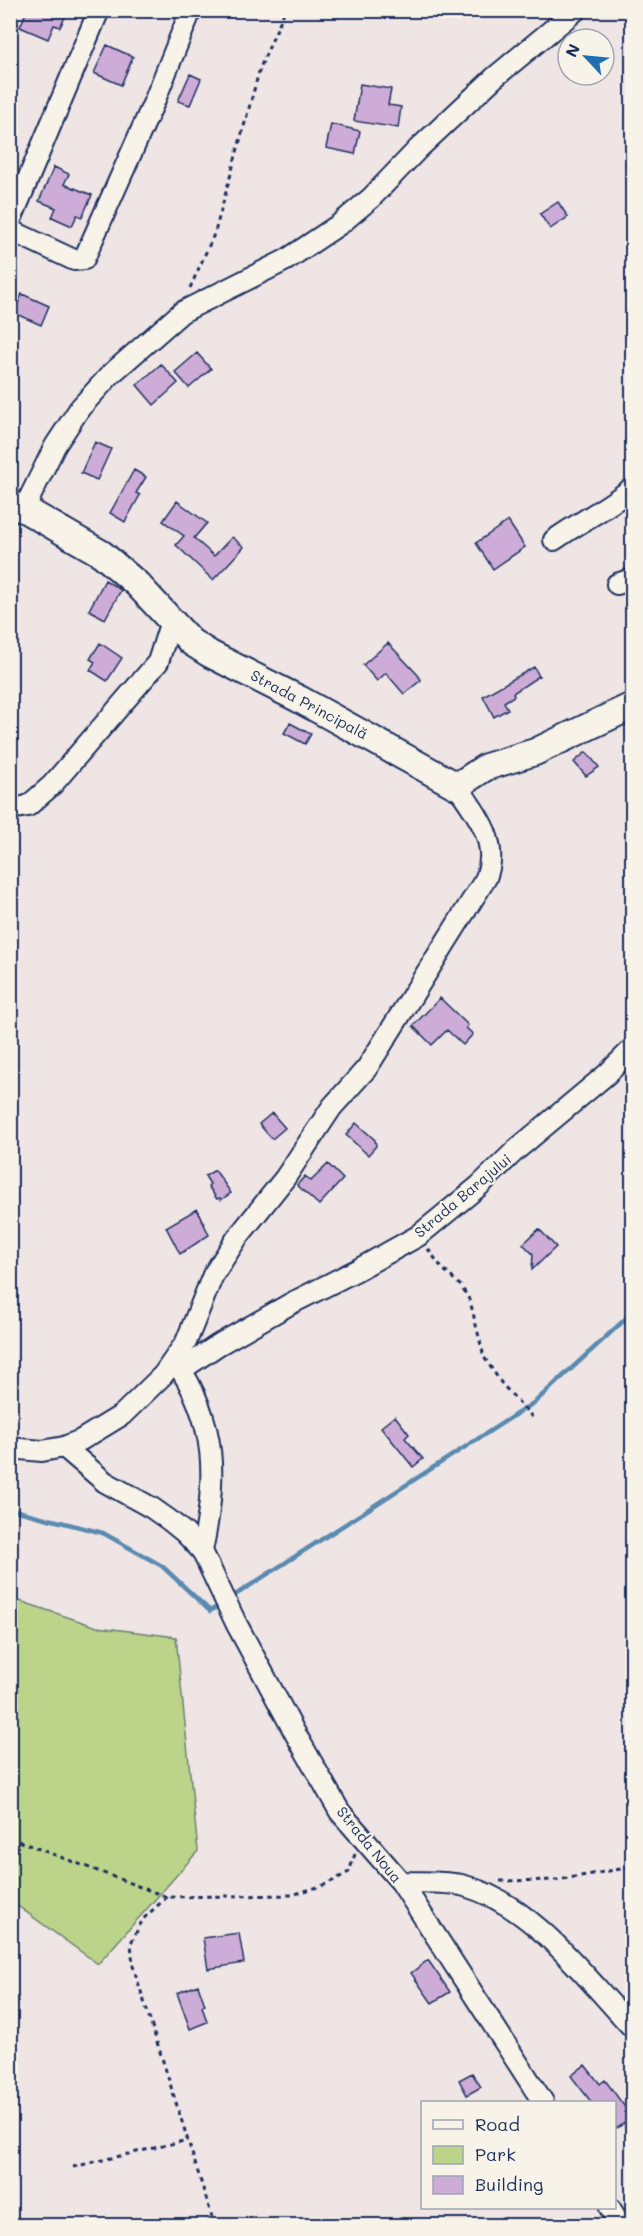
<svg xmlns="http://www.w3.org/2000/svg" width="643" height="2236" font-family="Mali,sans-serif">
  <rect width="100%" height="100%" fill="#efe5e5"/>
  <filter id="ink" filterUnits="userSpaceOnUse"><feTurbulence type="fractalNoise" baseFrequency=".0167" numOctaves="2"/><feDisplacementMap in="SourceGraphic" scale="12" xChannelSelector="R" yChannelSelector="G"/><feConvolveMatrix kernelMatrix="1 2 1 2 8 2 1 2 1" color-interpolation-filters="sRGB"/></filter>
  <g filter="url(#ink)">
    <!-- green -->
    <path fill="#bcd48a" stroke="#6c8274" stroke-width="1.5" d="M11,1598L97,1627L176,1637L198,1851L98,1964L11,1901Z"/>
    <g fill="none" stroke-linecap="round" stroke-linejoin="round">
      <!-- stream -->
      <path stroke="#5a8aaf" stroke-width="4.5" d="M10,1509L103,1533L162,1566L210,1611L222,1604
        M229,1599L535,1402L632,1313"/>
    </g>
    <!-- building -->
    <path fill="#cdacd8" stroke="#1b2f5e" stroke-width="1.5" d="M27,10H56L66,15L60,27L54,25L48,39L20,27Z
      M107,45L133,57L121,85L94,73Z
      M190,74L201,79L190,105L178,101Z
      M360,84L391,89L388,105L401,107L398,128L354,121Z
      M331,124L360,131L355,154L326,148Z
      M54,167L69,174L64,184L92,195L82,217L77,215L72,226L52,217L56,208L39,201Z
      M558,202L568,217L550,229L540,214Z
      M22,294L49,306L41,325L14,313Z
      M197,353L211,369L189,388L175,372Z
      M161,364L178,383L154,405L137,385Z
      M95,442L111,449L97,480L81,473Z
      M134,470L146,477L136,493L140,495L125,522L110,513Z
      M177,501L207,523L194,538L214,556L232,537L244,547L213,580L176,545L184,536L163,521Z
      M508,521L525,547L493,569L476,543Z
      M105,580L121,590L105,619L89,610Z
      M100,643L122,658L107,681L90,670L95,662L90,659Z
      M388,643L418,675L421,680L404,694L386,673L377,681L363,665Z
      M534,667L539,676L513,693L514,696L504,702L508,709L494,717L483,696Z
      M290,723L311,734L305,744L284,733Z
      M586,752L599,767L586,776L574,762Z
      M440,998L468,1025L466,1028L473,1034L463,1045L447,1030L432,1045L413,1026Z
      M272,1113L285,1128L272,1139L259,1124Z
      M356,1123L375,1140L376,1146L368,1155L346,1135Z
      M328,1164L343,1179L319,1205L297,1185L305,1176L311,1181Z
      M215,1170L231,1193L221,1200L220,1198L217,1199L208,1186L210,1184L205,1176Z
      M197,1209L209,1235L180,1254L166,1227Z
      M539,1229L556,1247L532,1270L533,1254L523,1244Z
      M395,1416L409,1434L405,1438L423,1459L413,1467L381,1427Z
      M239,1933L244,1963L208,1969L203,1938Z
      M428,1960L450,1992L432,2003L411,1973Z
      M198,1985L205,2005L202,2006L207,2022L190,2029L177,1993Z
      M585,2065L600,2084L605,2080L633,2118L615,2129V2103H592L571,2076Z
      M472,2073L481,2087L467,2095L459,2080Z"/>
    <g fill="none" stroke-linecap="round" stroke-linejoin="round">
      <!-- minor casing -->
      <g stroke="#1b2f5e" stroke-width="24">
        <path id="minor" d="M10,222L99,10
          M10,230L74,260L84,259L154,102L191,10
          M24,509L55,446L80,408L111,374L182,312L286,260L340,224L371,198L419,148L495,77L576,10
          M554,540C579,522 608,508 632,488
          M617,584L632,579
          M10,809L28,806L52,785L158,662L171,621
          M175,1361C218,1422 217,1481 202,1551
          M181,1370L218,1345L290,1304L357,1270L418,1236L479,1186L516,1150L607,1074L632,1049
          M64,1447L105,1482L152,1508L169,1520L185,1533L202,1551L236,1623L295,1733L340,1812L401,1882L543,2102
          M10,1448L42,1451L64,1447L81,1440L122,1415L163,1375L186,1342L213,1275L237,1238L285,1178L332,1107L367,1068L486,878C500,843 477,814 457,786
          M401,1882C420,1883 447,1881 465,1886C533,1905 586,1978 632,2027
          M610,2208L621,2226"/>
      </g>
      <!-- major casing -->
      <g stroke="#1b2f5e" stroke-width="30">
        <path id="major" d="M10,505L24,509L102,554L137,584L191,642L210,654L299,699L457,786L486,767L535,752L632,706"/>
      </g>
      <!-- path -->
      <path stroke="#1b2f5e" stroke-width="3" stroke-dasharray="4.5 4.5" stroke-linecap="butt" d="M190,288L215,232L260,68L285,10
        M428,1249L442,1268L461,1286L470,1301L484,1357L502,1384L533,1418
        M10,1838L167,1897L292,1895L327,1884L349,1872L355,1854
        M500,1881L558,1880L632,1867
        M167,1897L143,1919L131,1943L133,1966L212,2217
        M73,2167L188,2140"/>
      <!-- minor -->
      <use href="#minor" stroke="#f7f3e8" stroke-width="20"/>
      <!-- major -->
      <use href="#major" stroke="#f7f3e8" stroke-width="26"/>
    </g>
  </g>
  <g text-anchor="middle" stroke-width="4.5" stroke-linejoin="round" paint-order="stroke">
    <!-- street labels -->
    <g font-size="15" fill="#1b2f5e" stroke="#f7f3e8">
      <text transform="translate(309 705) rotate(28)" y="5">Strada Principală</text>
      <text transform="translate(463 1196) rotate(-40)" y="5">Strada Barajului</text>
      <text transform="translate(369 1845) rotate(51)" y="5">Strada Noua</text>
    </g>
  </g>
  <!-- margin -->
  <rect width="643" height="2236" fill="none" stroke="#f7f3e8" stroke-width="36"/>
  <rect x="18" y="18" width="607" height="2200" fill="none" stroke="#1b2f5e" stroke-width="2" filter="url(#ink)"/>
  <!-- legend -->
  <rect x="421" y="2101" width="195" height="108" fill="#f7f3e8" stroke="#9fa5b1" stroke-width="1.5"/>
  <rect x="433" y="2120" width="30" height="9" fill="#f7f3e8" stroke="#9fa5b1" stroke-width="1.5"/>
  <text x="475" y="2131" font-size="18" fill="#1b2f5e">Road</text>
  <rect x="433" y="2146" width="30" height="18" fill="#bcd48a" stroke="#9fa5b1" stroke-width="1.5"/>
  <text x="475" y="2161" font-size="18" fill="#1b2f5e">Park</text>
  <rect x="433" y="2176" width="30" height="18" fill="#cdacd8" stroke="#9fa5b1" stroke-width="1.5"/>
  <text x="475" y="2191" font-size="18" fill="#1b2f5e">Building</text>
  <!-- north arrow -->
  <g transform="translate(586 57) rotate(296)"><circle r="28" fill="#f7f3e8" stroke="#9fa5b1" stroke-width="1.5"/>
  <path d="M0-4.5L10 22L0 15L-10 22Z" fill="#1f6fb2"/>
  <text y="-9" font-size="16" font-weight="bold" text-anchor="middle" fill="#1b2f5e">N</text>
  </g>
</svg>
